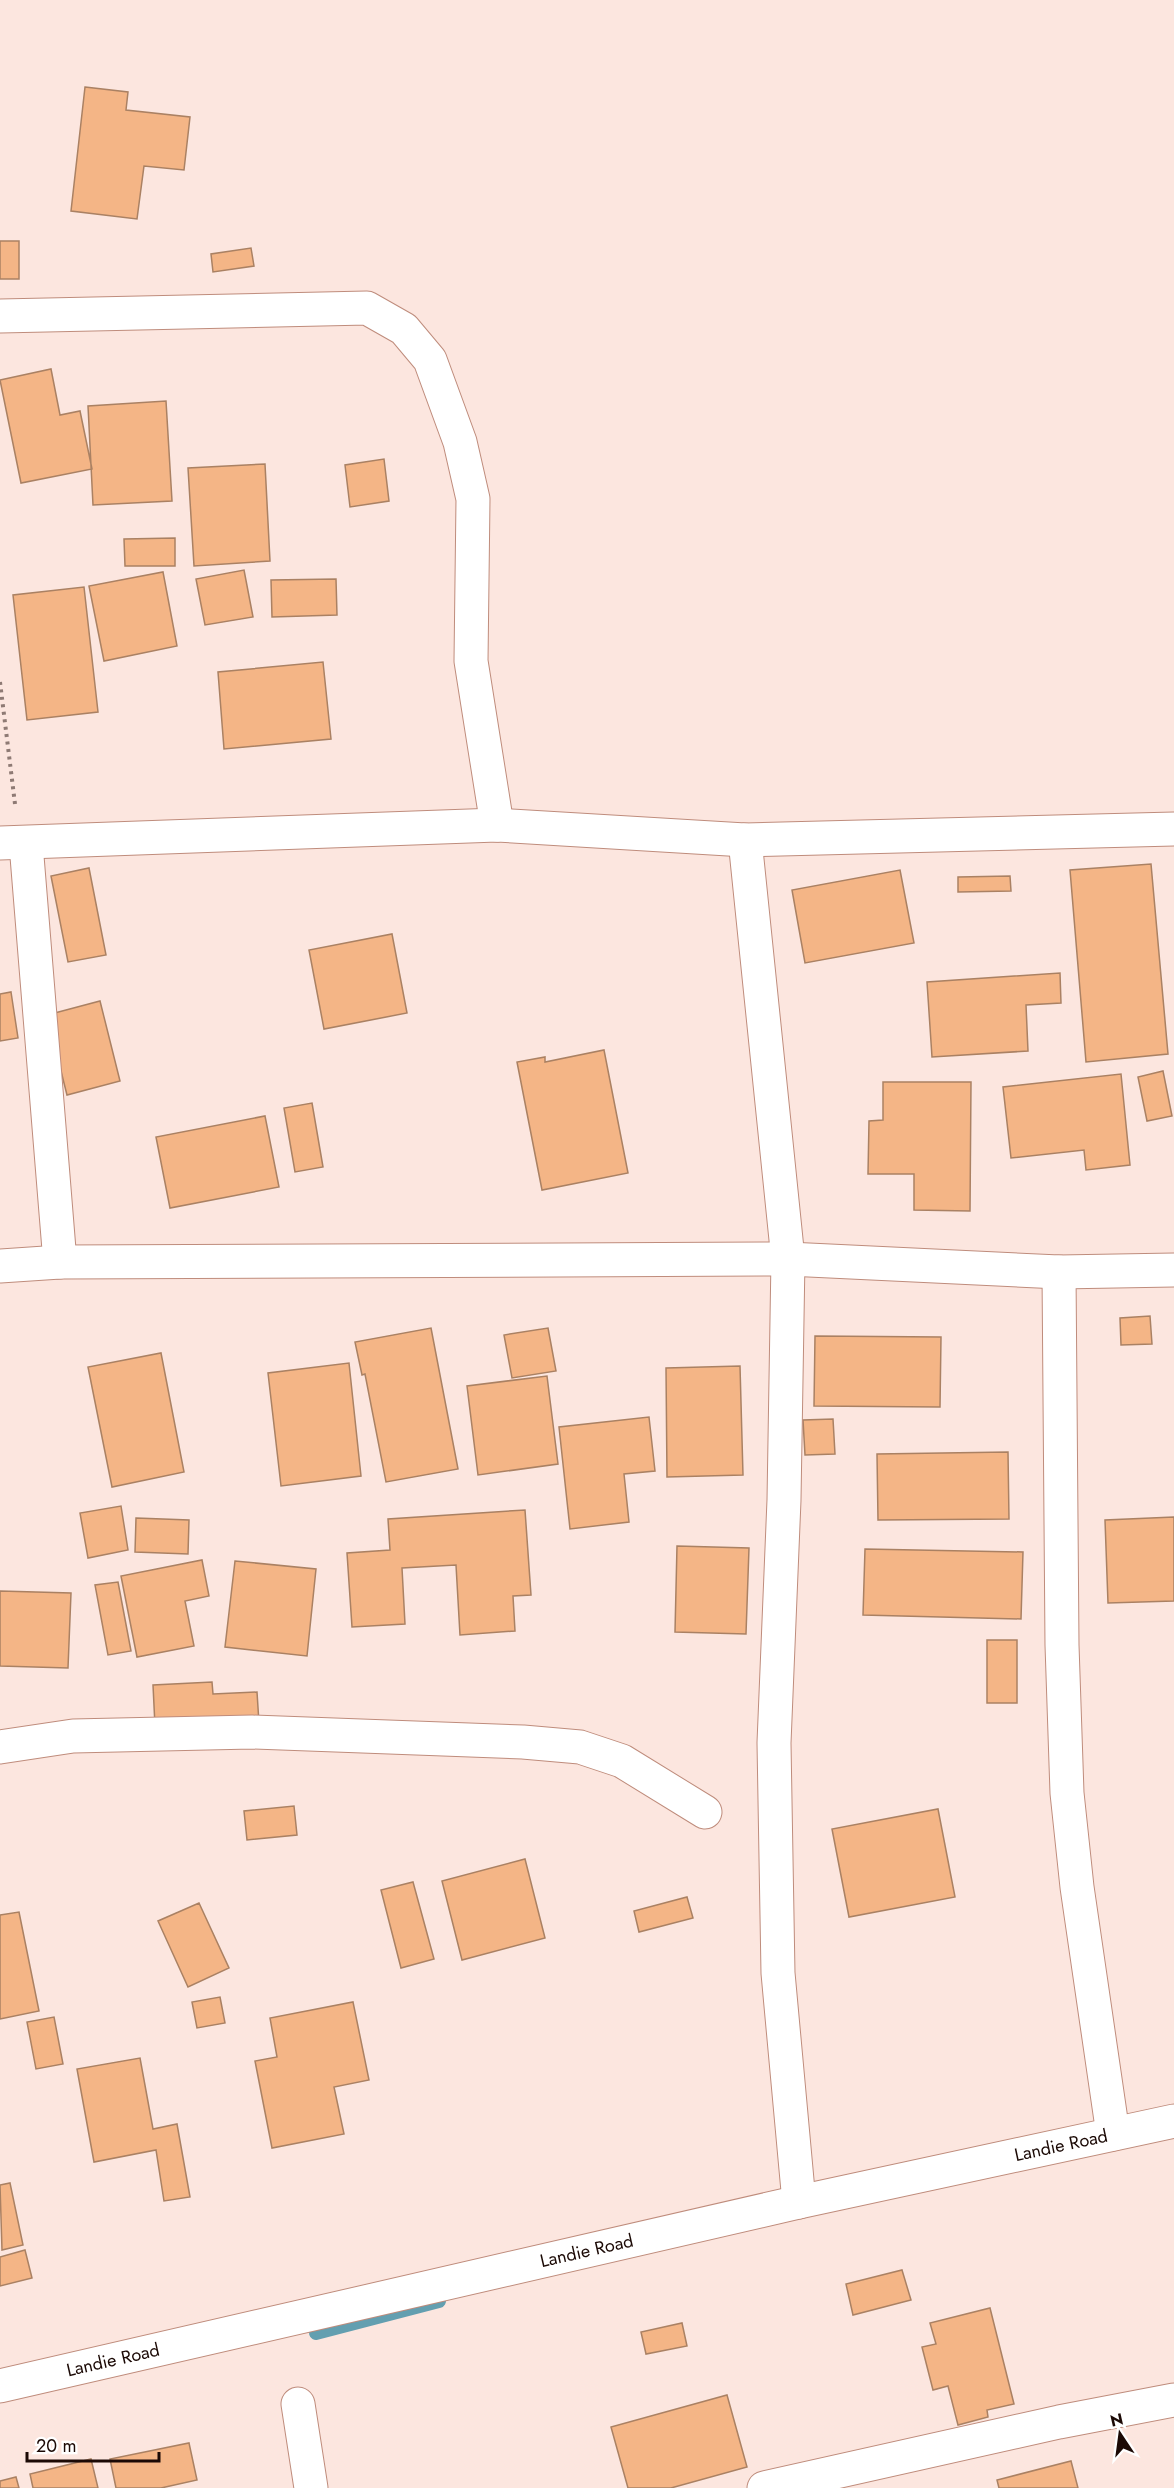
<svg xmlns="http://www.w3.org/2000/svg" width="1174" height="2488" font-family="Jost,sans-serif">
  <rect width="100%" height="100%" fill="#fce6df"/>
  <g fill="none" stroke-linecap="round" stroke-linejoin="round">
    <!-- stream -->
    <path stroke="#639fb0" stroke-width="14" d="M316,2333L439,2301"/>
  </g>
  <!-- building -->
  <path fill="#f4b586" stroke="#aa8163" stroke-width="1.5" d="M85,87L128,92L126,110L190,117L184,170L144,166L137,219L71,211Z
    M0,241H19V279H0Z
    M251,248L254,266L213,272L211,254Z
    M51,369L60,415L80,411L92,469L21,483L0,380Z
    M166,401L172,501L93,505L88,406Z
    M384,459L389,501L350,507L345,465Z
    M265,464L270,561L194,566L188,468Z
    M175,538V566H125L124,539Z
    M244,570L253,617L205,625L196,579Z
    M163,572L177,646L104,661L89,586Z
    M336,579L337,615L272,617L271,580Z
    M84,587L98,712L27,720L13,595Z
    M323,662L331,739L224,749L218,672Z
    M1151,864L1168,1054L1086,1062L1070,870Z
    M89,868L106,955L68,962L51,876Z
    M900,870L914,943L805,963L792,890Z
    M1010,876L1011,891L958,892V877Z
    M392,934L407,1013L324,1029L309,950Z
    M1060,973L1061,1003L1026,1005L1028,1051L932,1057L927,982Z
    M11,992L18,1038L0,1041V994Z
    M100,1001L120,1081L67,1095L47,1015Z
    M604,1050L628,1173L542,1190L517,1062L545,1057V1062Z
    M1163,1071L1172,1116L1147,1121L1138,1077Z
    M1121,1074L1130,1165L1086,1170L1084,1150L1011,1158L1003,1087Z
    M883,1082H971L970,1211L914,1210V1174H868L869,1121L883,1120Z
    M312,1103L323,1167L295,1172L284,1108Z
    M265,1116L279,1187L170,1208L156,1137Z
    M1150,1316L1152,1344L1121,1345L1120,1318Z
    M431,1328L458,1469L386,1482L365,1374L362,1375L355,1342Z
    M548,1328L556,1371L512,1378L504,1335Z
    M815,1336L941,1337L940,1407L814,1406Z
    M161,1353L184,1472L112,1487L88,1367Z
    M349,1363L361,1476L281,1486L268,1373Z
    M740,1366L743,1475L667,1477L666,1368Z
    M547,1376L558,1464L478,1475L467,1386Z
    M649,1417L655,1471L624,1474L629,1522L570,1529L559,1427Z
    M833,1419L835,1454L805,1455L803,1420Z
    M1008,1452L1009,1519L878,1520L877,1454Z
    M121,1506L128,1550L88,1558L80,1513Z
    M525,1510L531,1595L513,1596L515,1631L460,1635L456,1565L402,1568L405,1624L352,1627L347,1553L390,1550L388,1519Z
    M1174,1517V1601L1108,1603L1105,1520Z
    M136,1518L189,1520L188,1554L135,1552Z
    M677,1546L749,1548L746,1634L675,1632Z
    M865,1549L1023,1552L1021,1619L863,1615Z
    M202,1560L209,1596L185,1601L194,1646L137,1657L121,1576Z
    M235,1561L316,1569L307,1656L225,1647Z
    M118,1582L131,1651L108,1655L95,1585Z
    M0,1591L71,1593L68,1668L0,1666Z
    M987,1640H1017V1703H987Z
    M212,1682L213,1694L257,1692L259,1723L155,1726L153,1685Z
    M294,1806L297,1835L247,1840L244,1811Z
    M938,1809L955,1897L849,1917L832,1829Z
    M525,1859L545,1938L462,1960L442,1881Z
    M413,1882L434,1959L401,1968L381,1890Z
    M687,1897L693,1918L639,1932L634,1911Z
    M199,1903L229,1968L188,1987L158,1921Z
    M19,1912L39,2011L0,2019V1915Z
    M220,1997L225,2023L197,2028L192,2002Z
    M353,2002L369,2080L334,2087L344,2134L272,2148L255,2061L277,2057L270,2018Z
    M54,2017L63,2064L36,2069L27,2022Z
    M140,2058L153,2129L177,2124L190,2197L164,2201L156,2150L94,2162L77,2069Z
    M10,2183L23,2245L2,2250L0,2185Z
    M25,2250L32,2278L0,2286V2257Z
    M902,2270L911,2300L853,2315L846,2284Z
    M990,2308L1014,2404L987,2410L988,2417L958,2425L948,2386L933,2390L922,2347L936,2344L930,2323Z
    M682,2323L687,2346L646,2354L641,2332Z
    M727,2395L747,2467L671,2488H628L611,2427Z
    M189,2443L197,2480L161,2488H116L110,2459Z
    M91,2459L98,2488H33L30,2474Z
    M1071,2461L1078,2488H999L997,2480Z
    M16,2477L19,2488H0V2481Z"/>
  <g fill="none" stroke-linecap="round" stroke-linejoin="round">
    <!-- street casing -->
    <g stroke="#bf8c7c" stroke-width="35">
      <g id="street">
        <path d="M0,316L367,308L404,329L430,360L460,442L473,499L471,661L497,825"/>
        <path d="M745,840L788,1259L784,1500L774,1743L778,1973L799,2202"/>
        <path d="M0,843L497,825L745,840L1174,829"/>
        <path d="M26,844L60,1262"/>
        <path d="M0,1266L60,1262L788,1259L1059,1272L1174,1270"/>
        <path d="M1059,1272L1062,1645L1067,1793L1077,1887L1113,2134"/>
        <path d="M0,1747L73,1736L252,1732L523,1742L580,1747L622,1761L705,1812"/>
        <path id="s1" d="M0,2386L799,2202L1174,2121"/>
        <path d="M298,2404L311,2488"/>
        <path d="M764,2488L1059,2422L1174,2400"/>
      </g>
    </g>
    <!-- path -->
    <path stroke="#8e7a74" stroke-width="4" stroke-dasharray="3 4.5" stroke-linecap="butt" d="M0,682L15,804"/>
    <!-- street -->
    <use href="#street" stroke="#fff" stroke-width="33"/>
  </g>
  <g text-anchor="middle" stroke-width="6" stroke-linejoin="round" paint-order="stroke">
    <!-- street labels -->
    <g font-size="18" fill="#1b0905" stroke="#fff">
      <text dy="6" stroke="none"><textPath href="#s1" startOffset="1088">Landie Road</textPath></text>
      <text dy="6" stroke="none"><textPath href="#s1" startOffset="602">Landie Road</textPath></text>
      <text dy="6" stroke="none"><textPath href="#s1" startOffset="116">Landie Road</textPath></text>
    </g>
  </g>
  <!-- north arrow -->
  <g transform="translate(1120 2434) rotate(347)" stroke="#ffffff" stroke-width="4.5" paint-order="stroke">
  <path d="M0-4.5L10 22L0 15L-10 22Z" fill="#1b0905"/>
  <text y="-9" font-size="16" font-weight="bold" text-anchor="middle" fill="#1b0905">N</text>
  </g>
  <!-- scale -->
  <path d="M27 2452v9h132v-9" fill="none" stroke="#1b0905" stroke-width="3"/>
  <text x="36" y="2452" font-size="18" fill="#1b0905" stroke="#ffffff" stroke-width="4.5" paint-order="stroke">20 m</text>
</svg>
